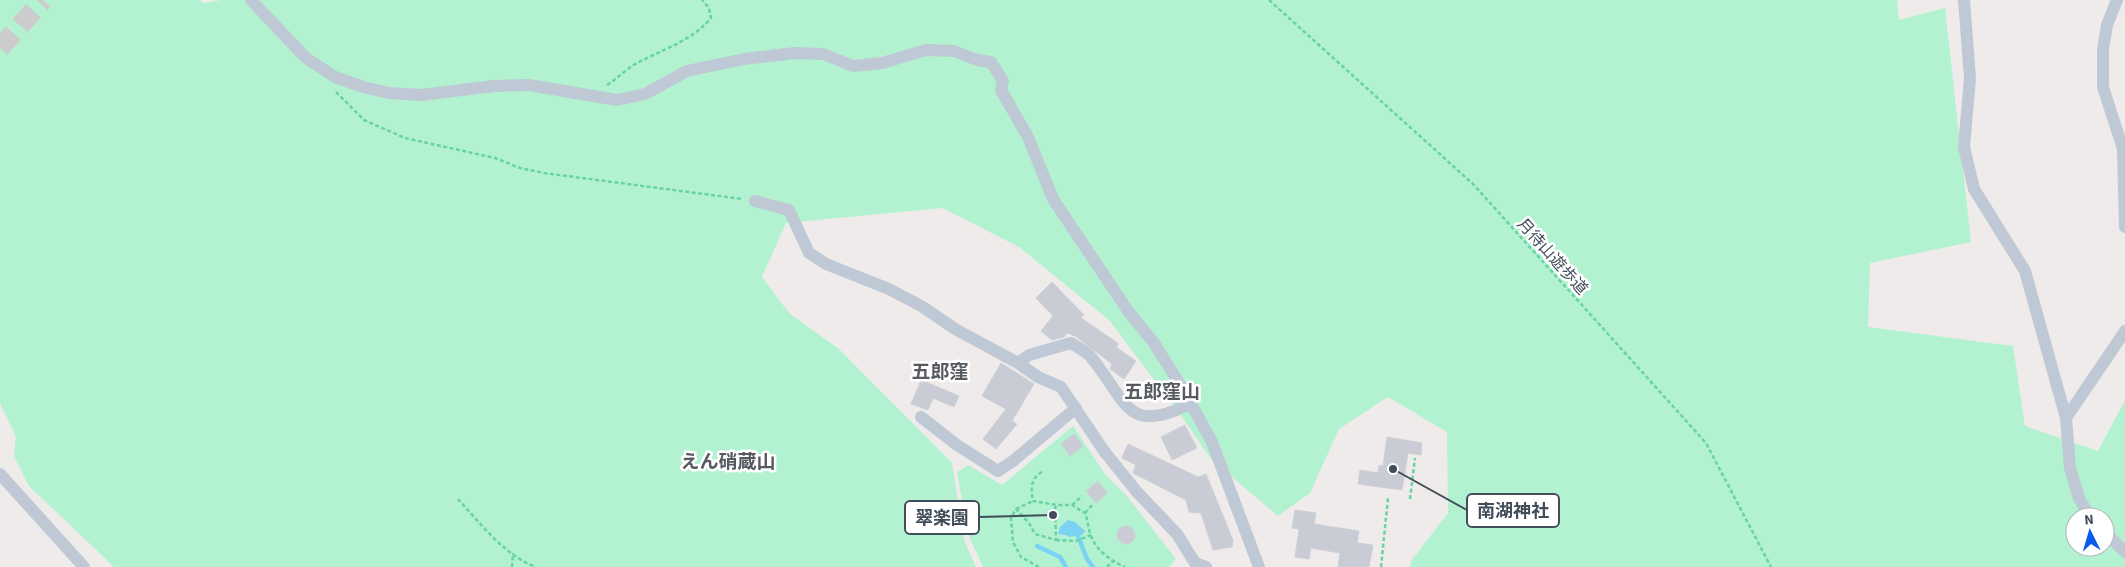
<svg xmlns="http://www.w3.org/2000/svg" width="2125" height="567" font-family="'Source Sans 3','Noto Sans JP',sans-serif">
  <rect width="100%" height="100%" fill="#eeebea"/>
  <!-- green -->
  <path fill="#b3f2d0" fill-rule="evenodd" d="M0,0H199L204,3L221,0H1897L1899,20L1945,8L1971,242L1870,263L1868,327L2013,346L2025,426L2098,451L2125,400V567H1410L1411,561L1448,513L1447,432L1388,397L1339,429L1310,493L1278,516L1211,459L1177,410L1109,320L1019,247L942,208L786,223L762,277L789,313L839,349L952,463L964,540L976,567H114L28,485L14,456L16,437L0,403ZM2075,517H2105V547H2075Z
    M1073,426L1105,474L1126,495L1176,559L1169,567H983L968,534L957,472L968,465L1002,485Z"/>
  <!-- water -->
  <path fill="#7bd2f3" d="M1068,520L1075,522L1085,531L1082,535L1069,537L1066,535L1058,534L1060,527Z"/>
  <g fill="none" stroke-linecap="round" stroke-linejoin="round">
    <!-- stream -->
    <path stroke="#7bd2f3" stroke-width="4.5" d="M1078,536L1087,559L1093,567
      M1037,546L1060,557L1066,567"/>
  </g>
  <!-- building -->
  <path fill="#c9ccd4" stroke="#ced0d8" d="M1052,282L1084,315L1081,318L1119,344L1116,347L1136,361L1124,379L1110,369L1112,364L1075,336L1067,333L1064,337L1052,340L1041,331L1053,316L1036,298Z
    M1001,363L1034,384L1012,421L1017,424L996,449L983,439L1006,409L982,396Z
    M921,380L959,396L954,407L933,398L928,410L911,404Z
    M1185,425L1197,448L1172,460L1161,437Z
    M1074,434L1083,446L1070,456L1061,444Z
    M1387,437L1422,443L1421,455L1408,453L1402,490L1358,484L1360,470L1378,473L1379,465L1383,466Z
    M1128,444L1198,477L1206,474L1233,540L1232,547L1213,550L1201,513L1189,512L1186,500L1133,473L1136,465L1122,458Z
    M1098,481L1107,493L1096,503L1086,491Z
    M1295,510L1316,513L1314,524L1359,531L1357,543L1373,545L1369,567H1338L1340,553L1311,548L1309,559L1295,557L1299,529L1292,528Z
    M1117 535a9 9 0 1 1 18 0a9 9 0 1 1-18 0Z"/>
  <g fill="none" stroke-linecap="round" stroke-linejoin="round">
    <!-- trunk-tunnel -->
    <path stroke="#cccbcd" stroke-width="20" stroke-dasharray="20 10" stroke-linecap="butt" d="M0,48L43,0"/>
    <!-- path -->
    <path stroke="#68d3a6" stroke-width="2.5" stroke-dasharray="4 2.5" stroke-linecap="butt" d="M1269,0L1473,184L1706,443L1771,567
      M607,85C616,79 624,72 632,66C659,50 690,43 711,18L709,8L702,0
      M336,92L364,120L405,138L495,158L520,168L544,173L742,199
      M1042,472C1030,478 1031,490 1033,501L1057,505
      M458,499C480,523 505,556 536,567
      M1410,499L1415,458
      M1072,505L1082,496
      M1016,509L1033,501
      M1085,513L1093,504
      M1056,540L1076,541L1091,535
      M512,567L513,553
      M1039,567L1021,557L1013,542L1011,518L1016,509L1029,523L1035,534L1056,540L1055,508L1057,505H1072L1085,513C1088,520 1088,528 1091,536C1096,550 1111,561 1125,567
      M1107,567L1113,561
      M1381,567L1388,498"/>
    <!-- minor -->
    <path stroke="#bfc9d5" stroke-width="12" d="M251,0L306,58L335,77L363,87L389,93L421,95L494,86L529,85L617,100L645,94L687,71L744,59L795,53L823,54L853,66L882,63L926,50L954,51L977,60L991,62L1003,81L1001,90L1028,137L1053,199L1128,311L1154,343L1184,391L1212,442L1259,567
      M1964,0L1970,78L1964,147L1974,189L2025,271L2066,418L2070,468L2079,498L2090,517
      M2117,0L2107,25L2103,49V87L2123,149L2125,227
      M755,201L789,210L809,253L826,264L889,289L923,307L955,329L1018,363L1038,377L1061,387L1104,451L1137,492L1177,534L1195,563L1206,567
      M1018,363L1029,355L1071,343C1077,347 1085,351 1090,356C1126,398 1125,438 1191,403
      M921,417L957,445L998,471L1013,461L1076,408
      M2066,418L2125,331
      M0,474L84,567
      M2105,532L2125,552"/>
  </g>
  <g text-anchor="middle" stroke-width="5" stroke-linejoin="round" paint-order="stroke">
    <!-- street labels -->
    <g font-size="16" fill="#424d5a" stroke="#fff">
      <text transform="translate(1553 256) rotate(48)" y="6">月待山遊歩道</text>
    </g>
    <!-- quarter labels -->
    <g font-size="19" font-weight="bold" fill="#575b61" stroke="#fff">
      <text x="940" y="378">五郎窪</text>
      <text x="1162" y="398">五郎窪山</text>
      <text x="728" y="468">えん硝蔵山</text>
    </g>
  </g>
  <!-- callouts -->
  <path fill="none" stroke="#424d5a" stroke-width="2" d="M1393 469L1467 510M1053 515L979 517"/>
  <g fill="#424d5a" stroke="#fff" stroke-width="2">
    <circle cx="1393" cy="469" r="5"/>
    <circle cx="1053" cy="515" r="5"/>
  </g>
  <g fill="#fff" stroke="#424d5a" stroke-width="2">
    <rect x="1467" y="494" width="92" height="33" rx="5"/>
    <rect x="905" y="501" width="74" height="33" rx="5"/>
  </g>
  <g font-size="18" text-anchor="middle" font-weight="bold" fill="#424d5a">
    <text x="1513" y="517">南湖神社</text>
    <text x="942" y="524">翠楽園</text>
  </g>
  <!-- north arrow -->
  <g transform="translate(2090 532) rotate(355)"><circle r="24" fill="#ffffff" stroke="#b3b8bd"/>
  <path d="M0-4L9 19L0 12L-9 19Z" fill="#085beb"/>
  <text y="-8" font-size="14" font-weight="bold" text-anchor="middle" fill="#424d5a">N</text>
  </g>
</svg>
